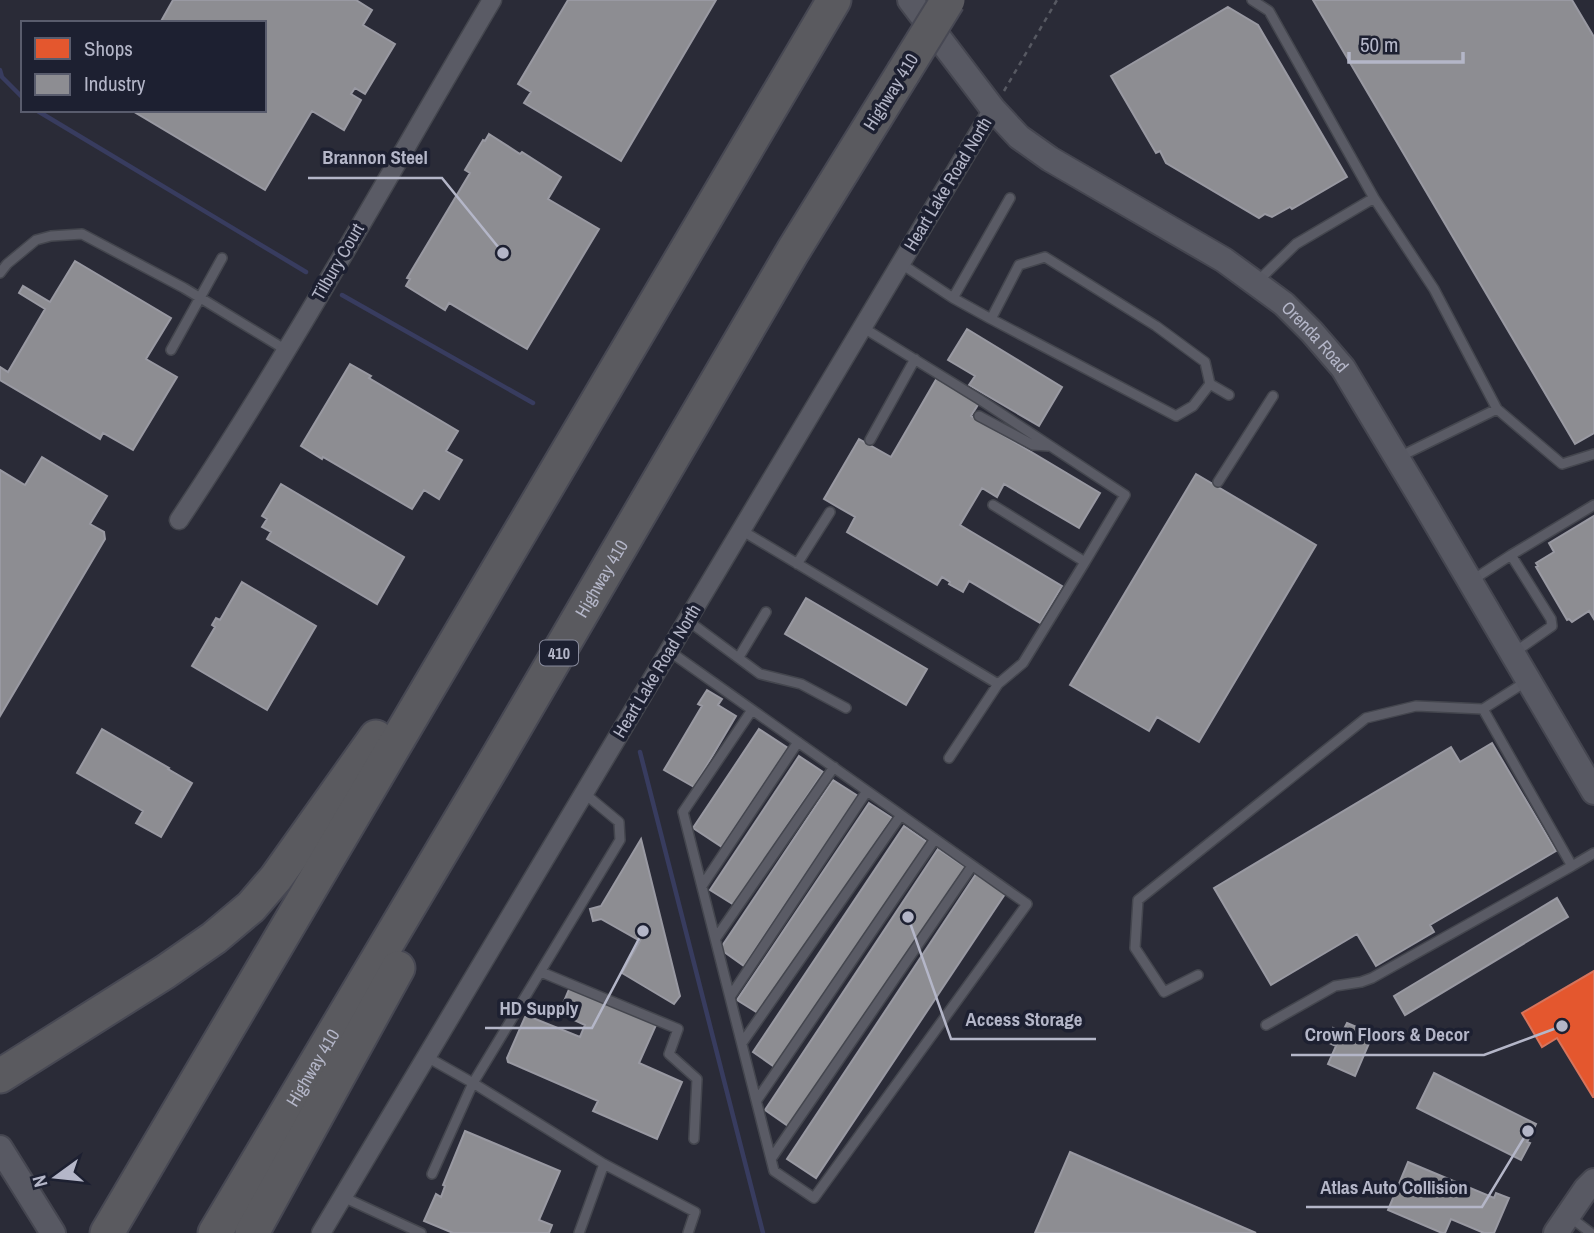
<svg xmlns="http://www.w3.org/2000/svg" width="1594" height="1233" font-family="'Archivo Narrow',sans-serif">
  <rect width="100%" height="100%" fill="#2a2b37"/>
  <!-- shops -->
  <path fill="#e4572e" stroke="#d6745c" stroke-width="2" d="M1594,971V1097H1593L1557,1038L1542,1047L1522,1013Z"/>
  <!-- industry -->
  <path fill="#8d8d92" stroke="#9999a2" stroke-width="2" d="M173,0H356L372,10L363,25L395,44L365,94L355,88L351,94L361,100L344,130L312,111L265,190L131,110H264V23H160Z
    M568,0H716L621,161L524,103L531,92L518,84Z
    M1313,0H1572L1594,37V433L1575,444Z
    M1228,7L1258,25L1347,177L1292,209L1290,207L1272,217L1265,214L1259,218L1166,163L1160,151L1156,153L1111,76Z
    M489,134L520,154L522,152L561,177L548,199L599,229L527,349L449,303L445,310L406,286L410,279L407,278L470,173L465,170L483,140L485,141Z
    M75,261L171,318L146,359L177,377L133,450L103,433L100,439L0,380V367L8,372L45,309L19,293L23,286L50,302Z
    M967,329L1062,387L1039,426L969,385L975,376L948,360Z
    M350,364L371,376L369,378L458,431L446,451L462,460L439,499L424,490L412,509L323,457L322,459L301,446Z
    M937,378L979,403L971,416L1100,493L1079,528L1004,484L997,497L982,488L960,525L1062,586L1040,623L969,581L963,592L949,584L950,582L942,577L937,585L847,532L855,517L824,499L859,439L891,457Z
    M42,457L107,496L90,524L104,532L105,539L0,716V470L25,485Z
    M1196,474L1316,545L1199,742L1157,717L1149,731L1070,685Z
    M281,484L404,557L377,604L267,539L271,532L262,527L267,519L262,516Z
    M1594,516V619L1589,611L1572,622L1569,619L1567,620L1536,567L1538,566L1536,563L1554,552L1549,543Z
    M242,582L316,626L267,710L192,666L215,627L212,625L216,618L220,620Z
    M806,598L927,669L906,705L785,634Z
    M707,690L722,699L718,705L736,716L694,787L664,770L702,706L698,704Z
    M102,729L169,768L168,769L192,783L161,837L136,823L143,811L77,773Z
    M759,729L788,748L722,847L693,828Z
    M1492,743L1556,851L1430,925L1434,932L1376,966L1357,934L1271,985L1214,888L1451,747L1460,762Z
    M799,756L823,772L734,905L710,890Z
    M833,780L858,796L744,966L720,949Z
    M869,803L892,818L761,1015L737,1000Z
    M904,826L927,842L776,1068L753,1052Z
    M641,839L680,996L674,1004L622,973L640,941L601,919L593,921L590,909L601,906Z
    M938,849L965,867L791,1128L765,1110Z
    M976,874L1005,894L816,1178L787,1159Z
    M1557,898L1568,917L1405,1015L1394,996Z
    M570,987L656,1025L639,1063L682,1082L657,1139L593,1111L598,1101L508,1062L507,1058L525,1017L528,1016L580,1037L585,1025L559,1013Z
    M1347,1023L1373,1034L1355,1076L1328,1064L1336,1046L1327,1042L1333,1028L1342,1033Z
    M1434,1073L1536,1124L1527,1142L1530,1143L1521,1160L1417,1108Z
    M465,1131L560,1171L539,1220L552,1225L549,1233H453L424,1221L436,1194L441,1197L445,1186L443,1185Z
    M1070,1152L1256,1233H1035Z
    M1408,1162L1494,1198L1496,1193L1509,1198L1494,1233H1484L1451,1219L1445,1233H1442L1388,1210Z"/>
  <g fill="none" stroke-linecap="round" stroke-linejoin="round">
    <!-- stream -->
    <path stroke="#383c5f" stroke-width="4.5" d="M0,70L2,77L23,98
      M36,110L306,272
      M342,295L533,403
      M640,752L763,1233"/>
    <!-- lane casing -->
    <g stroke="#44464e" stroke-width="12">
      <path id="lane" d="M1252,0L1269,11L1374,198L1296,244L1257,282
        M1374,198L1434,289L1497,409
        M900,263L953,298L991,319
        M0,273L7,264L36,240L51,236L82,234L184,288L286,350
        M953,298L1010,198
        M862,327L979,399L1125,495L1085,562
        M171,350L222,258
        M1210,384L1193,406L1176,416L991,319L1019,265L1045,257L1156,326L1205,362L1210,384L1229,395
        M979,416L1033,445L1048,446
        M870,440L915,359
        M1399,457L1497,409L1562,464L1594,454
        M1218,482L1273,396
        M993,505L1085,562L1023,663L998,684
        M741,530L998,684L949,758
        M1511,555L1594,505
        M797,564L830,512
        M1471,581L1511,555L1551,619L1552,626L1515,652
        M687,620L760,674L801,684L846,708
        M669,651L1027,904L814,1198L774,1171L683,812L752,710
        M739,657L766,612
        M1527,681L1483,709L1572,866L1594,853
        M584,793L619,822L620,840L473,1083L604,1164L695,1212L688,1233
        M702,886L798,742
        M716,938L834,767
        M541,972L678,1029L669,1054L697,1079L694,1139
        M1198,975L1164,992L1135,948L1138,900L1366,718L1416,706L1483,709
        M730,997L867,791
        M1266,1025L1335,986L1361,982L1372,978L1572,866
        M742,1043L901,815
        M427,1057L473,1083L432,1174
        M757,1100L935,839
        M771,1159L972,866
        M343,1197L421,1233
        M1570,1217L1591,1233
        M579,1233L604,1164"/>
    </g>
    <!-- street casing -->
    <g stroke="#44464e" stroke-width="21">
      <path id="street" d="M179,520C291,352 389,174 492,0
        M321,1233L993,109"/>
    </g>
    <!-- secondary casing -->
    <g stroke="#454650" stroke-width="28">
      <g id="secondary">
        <path id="s1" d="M910,0L993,109L1019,137L1050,159L1224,260L1284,304L1312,332L1343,368L1427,508L1594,792"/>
        <path d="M0,1148L53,1233"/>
        <path d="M1556,1233L1586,1189L1594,1181"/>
      </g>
    </g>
    <!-- highway casing -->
    <g stroke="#474853" stroke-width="37">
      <g id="highway">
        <path d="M0,1076L165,972L214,938L251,907L276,878L376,737"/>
        <path d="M107,1233L834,0"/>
        <path id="s2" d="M215,1233L496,760L793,251L903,73"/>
        <path d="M252,1233L398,968"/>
      </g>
    </g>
    <!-- path -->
    <path stroke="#575962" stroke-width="2.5" stroke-dasharray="5 5" stroke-linecap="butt" d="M1004,91L1057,0"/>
    <!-- lane -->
    <use href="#lane" stroke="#5a5b65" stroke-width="9"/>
    <!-- street -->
    <use href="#street" stroke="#5a5b65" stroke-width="18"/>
    <!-- secondary -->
    <use href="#secondary" stroke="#585963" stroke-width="24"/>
    <!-- highway -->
    <use href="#highway" stroke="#5a5a5f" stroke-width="33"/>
    <!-- highway-bridge casing -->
    <g stroke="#474853" stroke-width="37" stroke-linecap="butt">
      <path id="highway-bridge" d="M903,73L948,0"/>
    </g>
    <!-- highway-bridge -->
    <use href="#highway-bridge" stroke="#5a5a5f" stroke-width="33"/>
  </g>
  <g text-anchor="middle" stroke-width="7" stroke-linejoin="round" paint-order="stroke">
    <!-- shield labels -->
    <rect fill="#1d2031" stroke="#87899b" stroke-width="2" x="540" y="640.5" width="38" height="25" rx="5"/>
    <g font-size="16" font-weight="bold" fill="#b4b6c8">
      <text x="559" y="659">410</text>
    </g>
    <!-- street labels -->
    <g font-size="18" fill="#b4b6c8" stroke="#1d2031">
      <text transform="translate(891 92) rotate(-58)" y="6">Highway 410</text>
      <text transform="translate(948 184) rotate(-59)" y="6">Heart Lake Road North</text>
      <text transform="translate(338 262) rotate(-60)" y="6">Tilbury Court</text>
      <text dy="6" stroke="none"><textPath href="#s1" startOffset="534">Orenda Road</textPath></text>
      <text dy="6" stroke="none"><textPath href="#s2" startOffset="760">Highway 410</textPath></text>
      <text transform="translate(657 671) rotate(-59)" y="6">Heart Lake Road North</text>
      <text dy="6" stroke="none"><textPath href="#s2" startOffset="192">Highway 410</textPath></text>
    </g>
  </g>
  <!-- callouts -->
  <path fill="none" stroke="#b4b6c8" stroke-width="2.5" d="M503 253L442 178H308M643 931L592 1028H485M908 917L951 1039H1096M1562 1026L1484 1055H1291M1528 1131L1482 1207H1306"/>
  <g fill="#b4b6c8" stroke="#1d2031" stroke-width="2.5">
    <circle cx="503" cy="253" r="7"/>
    <circle cx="643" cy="931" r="7"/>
    <circle cx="908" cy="917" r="7"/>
    <circle cx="1562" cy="1026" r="7"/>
    <circle cx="1528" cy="1131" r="7"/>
  </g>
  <g font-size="19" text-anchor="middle" font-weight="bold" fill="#b4b6c8" stroke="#1d2031" stroke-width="7" stroke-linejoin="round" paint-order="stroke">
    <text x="375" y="164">Brannon Steel</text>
    <text x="539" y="1015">HD Supply</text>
    <text x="1024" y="1026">Access Storage</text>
    <text x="1387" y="1041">Crown Floors &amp; Decor</text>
    <text x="1394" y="1194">Atlas Auto Collision</text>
  </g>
  <!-- legend -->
  <rect x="21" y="21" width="245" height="91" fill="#1d2031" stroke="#595c6d" stroke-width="2"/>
  <rect x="35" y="38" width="35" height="21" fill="#e4572e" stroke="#595c6d" stroke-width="2"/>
  <text x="84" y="56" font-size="21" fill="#b4b6c8">Shops</text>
  <rect x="35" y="74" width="35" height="21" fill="#8d8d92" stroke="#595c6d" stroke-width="2"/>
  <text x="84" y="91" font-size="21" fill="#b4b6c8">Industry</text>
  <!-- north arrow -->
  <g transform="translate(56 1177) rotate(255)" stroke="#1d2031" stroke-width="5" paint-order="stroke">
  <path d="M0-5L12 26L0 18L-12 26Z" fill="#b4b6c8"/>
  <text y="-10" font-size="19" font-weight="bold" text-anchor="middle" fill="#b4b6c8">N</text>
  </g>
  <!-- scale -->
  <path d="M1349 52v10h114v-10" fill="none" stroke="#b4b6c8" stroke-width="3.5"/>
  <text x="1360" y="52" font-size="21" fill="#b4b6c8" stroke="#1d2031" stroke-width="5" paint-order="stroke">50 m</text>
</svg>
